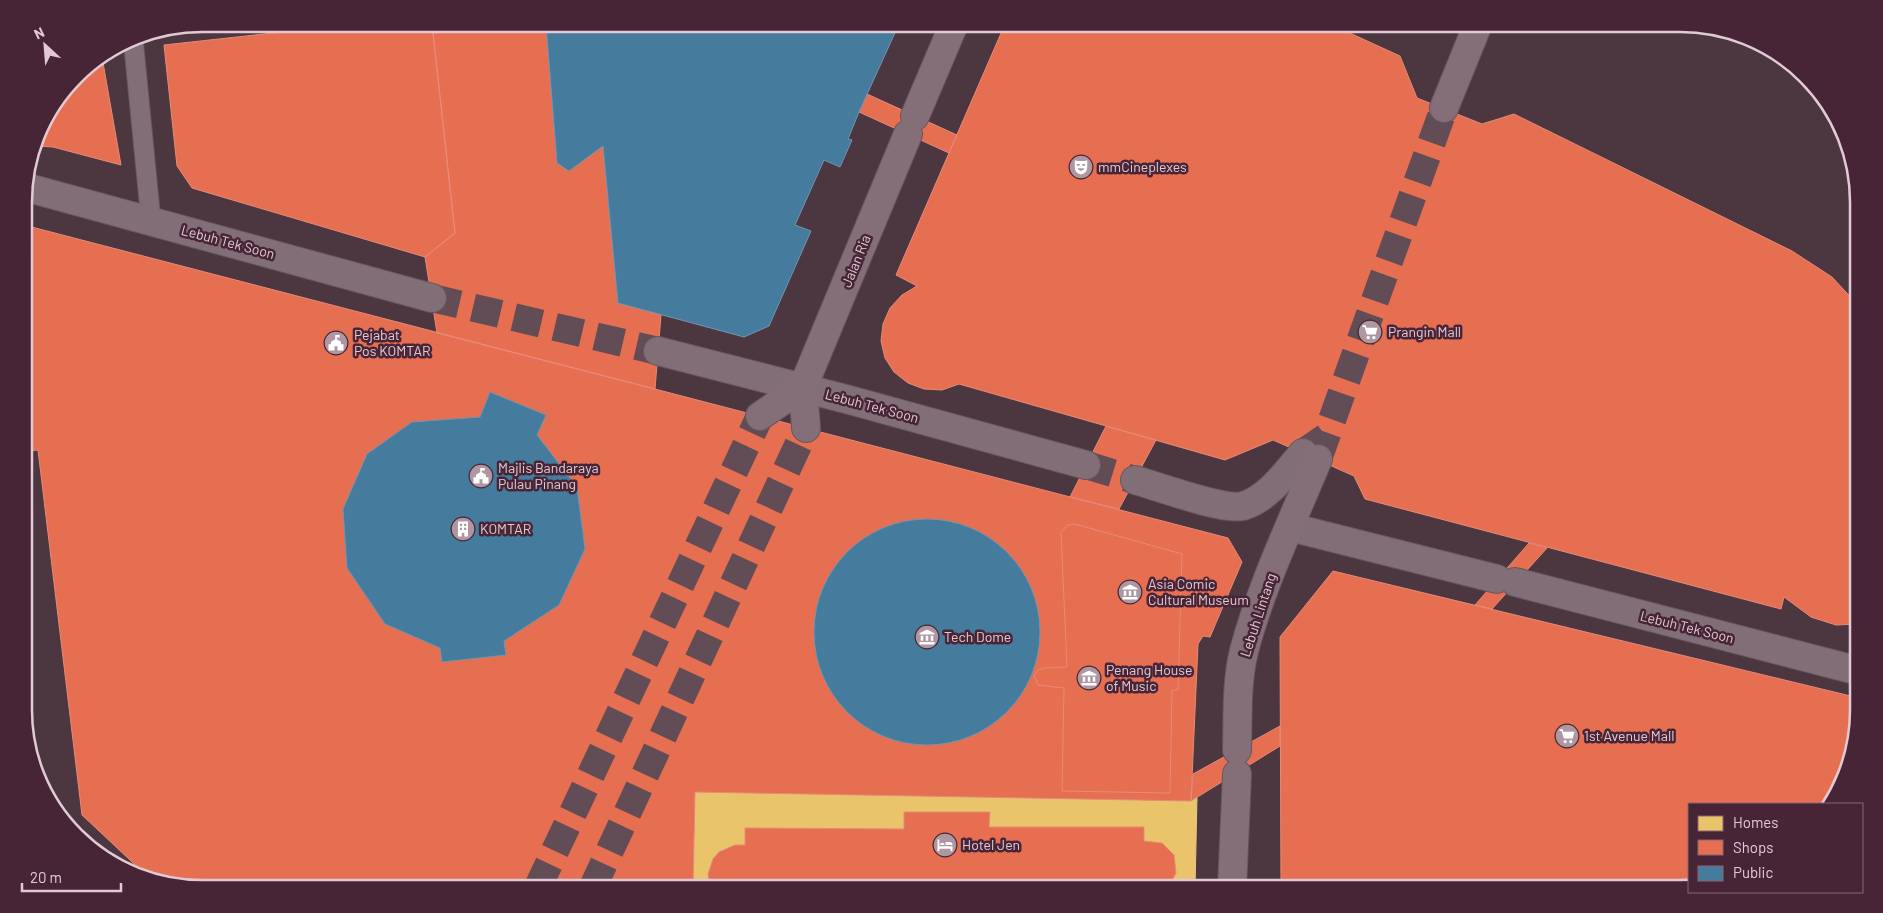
<svg xmlns="http://www.w3.org/2000/svg" width="1883" height="913" font-family="Barlow,sans-serif">
  <rect width="100%" height="100%" fill="#4c3741"/>
  <!-- homes -->
  <path fill="#e9c46a" stroke="#e7c68a" d="M695,792L1191,801L1197,797L1195,889H693Z"/>
  <!-- shops -->
  <path fill="#e76f51" stroke="#e68a78" d="M355,24H432L455,233L425,257L192,188L177,166L164,45Z
    M432,24H546L557,163L569,171L603,146L618,303L661,315L655,389L437,333L425,257L455,233Z
    M1005,24H1330L1400,56L1417,98L1482,124L1514,114L1792,251L1832,277L1858,305L1859,624L1836,625L1811,617L1784,597L1781,609L1365,499L1354,476L1273,440L1225,460L959,384L942,390L924,389L908,383L894,372L885,358L881,341L883,324L890,308L902,295L917,286L896,275Z
    M102,57L121,165L53,147L36,146L42,123L84,68Z
    M867,94L957,135L949,153L859,112Z
    M24,225L1228,538L1242,562L1210,637L1203,636L1198,644L1191,801L695,792L693,889H202L147,876L82,815L38,450L27,451L25,428Z
    M1106,426L1156,440L1119,509L1070,497Z
    M1075,524L1182,554L1178,690H1172L1170,793L1062,791L1064,688L1038,685L1034,676L1038,670L1044,668L1067,667L1061,532L1068,525Z
    M1529,543L1547,548L1492,609L1475,605Z
    M1333,571L1859,698V711L1841,790L1828,804H1689V889H1281L1280,637Z
    M1280,726V746L1191,801L1193,774Z
    M904,812H990L989,827H1144V841L1162,843L1174,855L1176,873L1172,881L1162,889H712L709,882L708,874L713,859L719,852L735,845H745V828L904,829Z"/>
  <!-- public -->
  <path fill="#457b9d" stroke="#7493ae" d="M546,24H899L859,112L848,139L852,140L840,167L824,160L795,225L811,231L769,326L744,337L618,303L603,146L569,171L557,163Z
    M490,392L546,415L537,435L577,487L585,549L559,605L504,641L506,655L442,662L440,648L385,624L347,568L343,509L367,454L412,422L480,417Z
    M814 632a113 113 0 1 1 226 0a113 113 0 1 1-226 0Z"/>
  <g fill="none" stroke-linecap="round" stroke-linejoin="round">
    <!-- street-tunnel -->
    <path stroke="#624d57" stroke-width="28" stroke-dasharray="28 14" stroke-linecap="butt" d="M432,298L658,351
      M1303,453L1326,437
      M1086,465L1135,480"/>
    <!-- secondary-tunnel -->
    <path stroke="#624d57" stroke-width="28" stroke-dasharray="28 14" stroke-linecap="butt" d="M1318,459L1444,108
      M537,889L760,416
      M592,889L806,428"/>
    <!-- lane casing -->
    <g stroke="#68565e" stroke-width="21">
      <path id="lane" d="M133,38L151,221"/>
    </g>
    <!-- street casing -->
    <g stroke="#68565e" stroke-width="30">
      <path id="street" d="M25,187L432,298
        M658,351L846,399L1086,465
        M1135,480C1157,486 1224,511 1243,506C1269,498 1286,472 1303,453
        M1290,527L1497,579
        M1515,582L1859,671"/>
    </g>
    <!-- secondary casing -->
    <g stroke="#68565e" stroke-width="30">
      <path id="secondary" d="M1444,108L1478,24
        M915,116L954,24
        M760,416L803,387
        M806,428L803,387L908,134
        M1237,750C1238,718 1236,683 1244,651C1261,586 1292,522 1318,459
        M1232,889L1237,774"/>
    </g>
    <!-- path -->
    <path stroke="#817178" stroke-width="3" stroke-dasharray="4 2.5" stroke-linecap="butt" d="M74,824L127,872"/>
    <!-- lane -->
    <use href="#lane" stroke="#816e77" stroke-width="19"/>
    <!-- street -->
    <use href="#street" stroke="#816e77" stroke-width="28"/>
    <!-- secondary -->
    <use href="#secondary" stroke="#846f78" stroke-width="28"/>
  </g>
  <!-- icons -->
  <defs>
    <g id="theatre-disc" transform="scale(1.25)"><circle r="9.5" fill="#ae97a1" stroke="#482536"/><path d="M-5-5.5Q0-4 5-5.5V0Q5 5 0 6Q-5 5-5 0ZM-3.3-2.5H-1v1.5H-3.3ZM1-2.5H3.3v1.5H1ZM-2.8 1Q0 5.5 2.8 1Z" fill="#fff"/></g>
    <g id="supermarket-disc" transform="scale(1.25)"><circle r="9.5" fill="#ae97a1" stroke="#482536"/><path d="M-6-5.5h2.5l.6 2H6L4.5 2H-2.5L-4.4-4H-6ZM-1.5 3.2a1.3 1.3 0 1 0 .1 0ZM3 3.2a1.3 1.3 0 1 0 .1 0Z" fill="#fff"/></g>
    <g id="civic-disc" transform="scale(1.25)"><circle r="9.5" fill="#ae97a1" stroke="#482536"/><path d="M-.6-6.5H3V-4.5H.6V-3L4-1V1h2V6H-6V1h2V-1L-.6-3ZM-1.2 2.5V6h2.4V2.5Z" fill="#fff"/></g>
    <g id="building-disc" transform="scale(1.25)"><circle r="9.5" fill="#ae97a1" stroke="#482536"/><path d="M-4-6H4V6H1V3H-1V6H-4ZM-2.5-4.3h1.7v1.8h-1.7ZM.8-4.3h1.7v1.8H.8ZM-2.5-1h1.7V.8h-1.7ZM.8-1h1.7V.8H.8Z" fill="#fff"/></g>
    <g id="museum-disc" transform="scale(1.25)"><circle r="9.5" fill="#ae97a1" stroke="#482536"/><path d="M0-6L6-3V-2H-6V-3ZM-5-1h2V3h-2ZM-1-1h2V3h-2ZM3-1h2V3H3ZM-6 4H6V6H-6Z" fill="#fff"/></g>
    <g id="hotel-disc" transform="scale(1.25)"><circle r="9.5" fill="#ae97a1" stroke="#482536"/><path d="M-6-4.5h1.5V1H6V5H4.5V3h-9V5H-6ZM-4 0a1.8 1.8 0 1 1 3.6 0ZM.5 0V-2.5h3Q6-2.5 6 0Z" fill="#fff"/></g>
  </defs>
  <g fill-rule="evenodd">
    <use href="#theatre-disc" x="1081" y="167"/>
    <use href="#supermarket-disc" x="1370" y="332"/>
    <use href="#civic-disc" x="336" y="343"/>
    <use href="#civic-disc" x="481" y="476"/>
    <use href="#building-disc" x="463" y="529"/>
    <use href="#museum-disc" x="1130" y="592"/>
    <use href="#museum-disc" x="927" y="637"/>
    <use href="#museum-disc" x="1089" y="678"/>
    <use href="#supermarket-disc" x="1567" y="736"/>
    <use href="#hotel-disc" x="945" y="845"/>
  </g>
  <g text-anchor="middle" stroke-width="5" stroke-linejoin="round" paint-order="stroke">
    <!-- poi labels -->
    <g font-size="14" fill="#e2cad4" stroke="#482536" text-anchor="start">
      <text x="1098" y="172">mmCineplexes</text>
      <text x="1388" y="337">Prangin Mall</text>
      <text x="354" y="340">Pejabat<tspan x="354" dy="16">Pos KOMTAR</tspan></text>
      <text x="498" y="473">Majlis Bandaraya<tspan x="498" dy="16">Pulau Pinang</tspan></text>
      <text x="480" y="534">KOMTAR</text>
      <text x="1148" y="589">Asia Comic<tspan x="1148" dy="16">Cultural Museum</tspan></text>
      <text x="944" y="642">Tech Dome</text>
      <text x="1106" y="675">Penang House<tspan x="1106" dy="16">of Music</tspan></text>
      <text x="1584" y="741">1st Avenue Mall</text>
      <text x="962" y="850">Hotel Jen</text>
    </g>
    <!-- street labels -->
    <g font-size="14" fill="#e2cad4" stroke="#482536">
      <text transform="translate(228 242) rotate(15)" y="5">Lebuh Tek Soon</text>
      <text transform="translate(856 261) rotate(-68)" y="5">Jalan Ria</text>
      <text transform="translate(872 406) rotate(15)" y="5">Lebuh Tek Soon</text>
      <text transform="translate(1258 615) rotate(-72)" y="5">Lebuh Lintang</text>
      <text transform="translate(1687 627) rotate(14)" y="5">Lebuh Tek Soon</text>
    </g>
  </g>
  <!-- crop -->
  <path d="M0 0H1883V913H0ZM202 32H1680A170 170 0 0 1 1850 202V710A170 170 0 0 1 1680 880H202A170 170 0 0 1 32 710V202A170 170 0 0 1 202 32Z" fill="#482536" fill-rule="evenodd"/>
  <path fill="none" stroke="#e2cad4" stroke-width="2.5" d="M202 32H1680A170 170 0 0 1 1850 202V710A170 170 0 0 1 1680 880H202A170 170 0 0 1 32 710V202A170 170 0 0 1 202 32Z"/>
  <!-- legend -->
  <rect x="1688" y="803" width="175" height="90" fill="#482536" stroke="#866775"/>
  <rect x="1698" y="816" width="25" height="15" fill="#e9c46a" stroke="#866775"/>
  <text x="1733" y="828" font-size="15" fill="#e2cad4">Homes</text>
  <rect x="1698" y="840" width="25" height="15" fill="#e76f51" stroke="#866775"/>
  <text x="1733" y="853" font-size="15" fill="#e2cad4">Shops</text>
  <rect x="1698" y="866" width="25" height="15" fill="#457b9d" stroke="#866775"/>
  <text x="1733" y="878" font-size="15" fill="#e2cad4">Public</text>
  <!-- north arrow -->
  <g transform="translate(45 45) rotate(334)" stroke="#482536" stroke-width="4" paint-order="stroke">
  <path d="M0-4L9 19L0 12L-9 19Z" fill="#e2cad4"/>
  <text y="-8" font-size="14" font-weight="bold" text-anchor="middle" fill="#e2cad4">N</text>
  </g>
  <!-- scale -->
  <path d="M22 883v8h99v-8" fill="none" stroke="#e2cad4" stroke-width="2.5"/>
  <text x="30" y="883" font-size="15" fill="#e2cad4" stroke="#482536" stroke-width="4" paint-order="stroke">20 m</text>
</svg>
